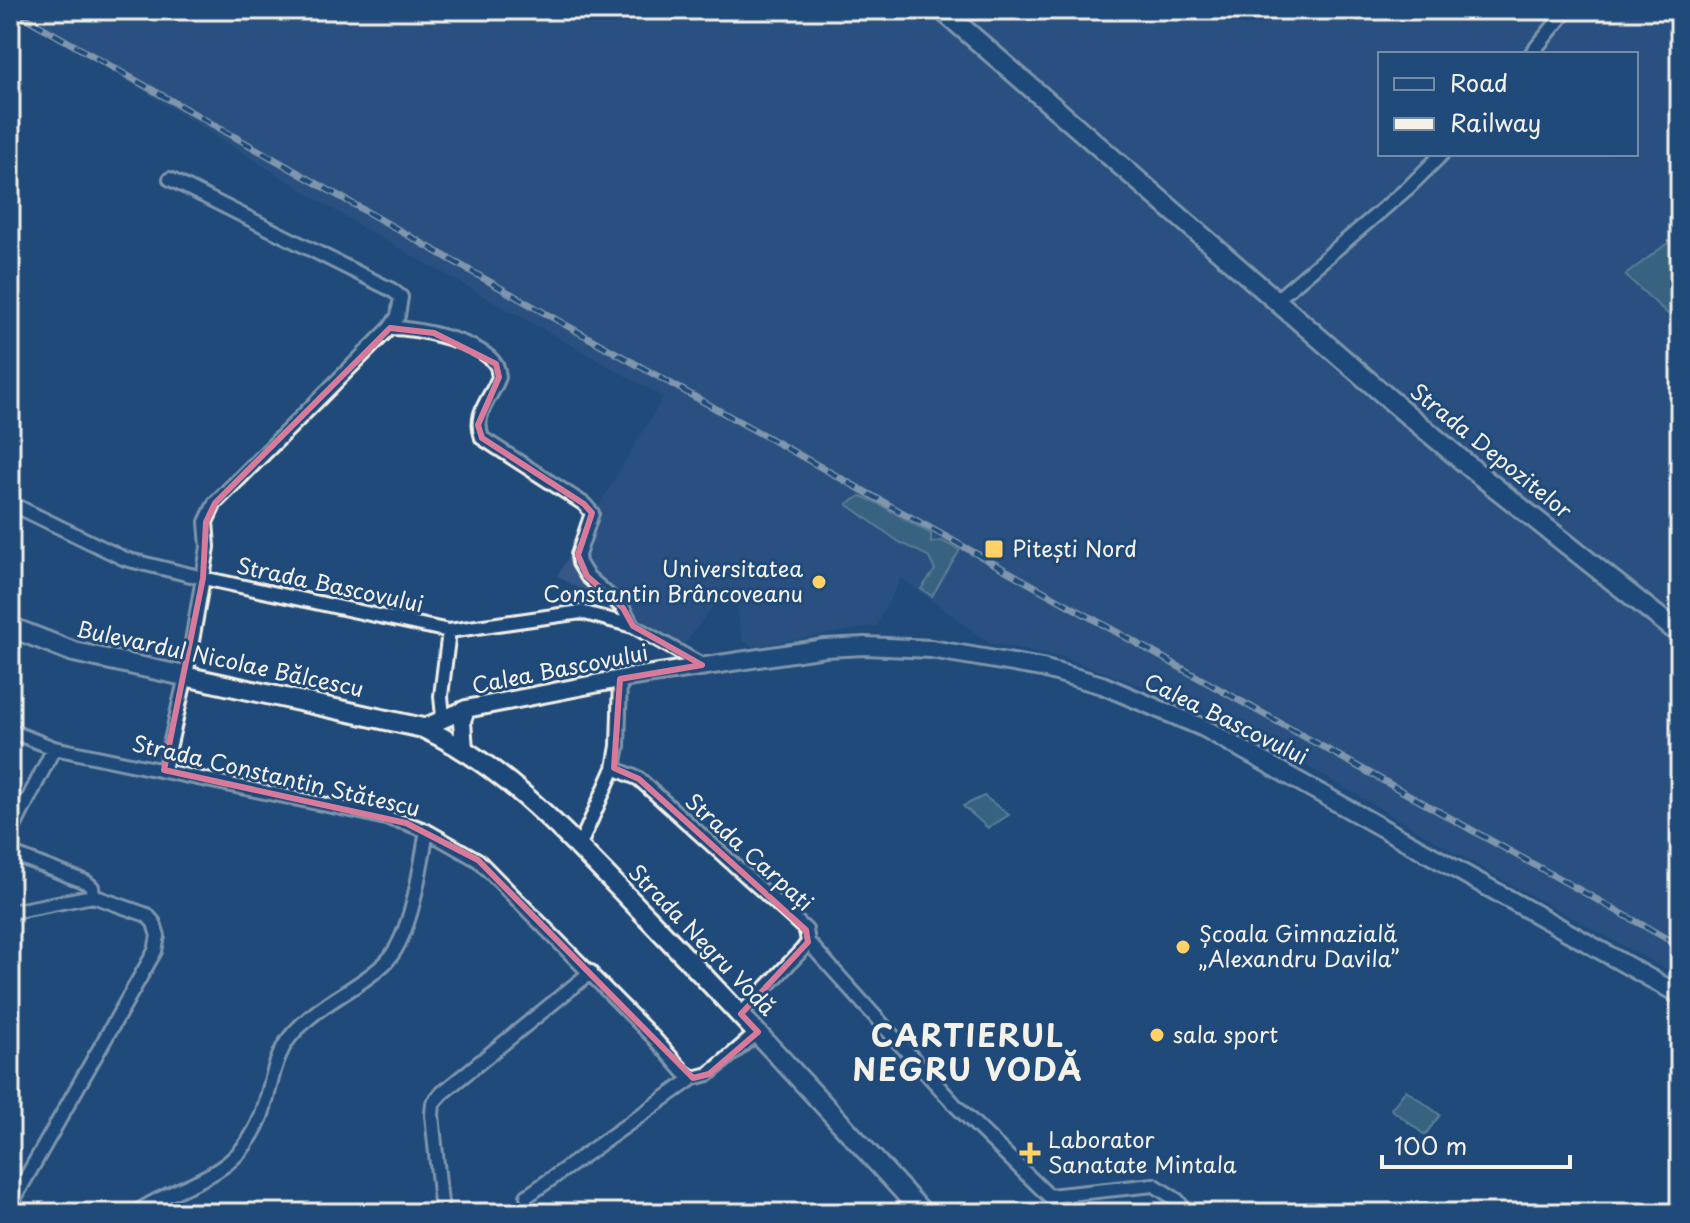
<svg xmlns="http://www.w3.org/2000/svg" width="1690" height="1223" font-family="'Playpen Sans',sans-serif">
  <rect width="100%" height="100%" fill="#1f4a7a"/>
  <filter id="ink" filterUnits="userSpaceOnUse"><feTurbulence type="fractalNoise" baseFrequency=".0125" numOctaves="2"/><feDisplacementMap in="SourceGraphic" scale="16" xChannelSelector="R" yChannelSelector="G"/><feConvolveMatrix kernelMatrix="1 2 1 2 8 2 1 2 1" color-interpolation-filters="sRGB"/></filter>
  <g filter="url(#ink)">
    <!-- built -->
    <path fill="#345887" fill-rule="evenodd" d="M14,10H1680V234L1625,275L1680,325V977L1494,875L1307,766L1195,705L1062,657L989,643L901,578L876,626L757,646H751L742,640L734,587L721,596L682,647L557,576L663,397L363,228ZM1380,54H1636V154H1380Z"/>
    <!-- green -->
    <path fill="#578088" stroke="#a6b8b8" stroke-width="2" d="M1680,234V325L1625,275Z
      M861,496L875,502L931,534V543L942,541L960,550L932,596L921,589L935,570L928,556L899,542L847,504Z
      M984,796L1009,815L988,828L963,806Z
      M1406,1090L1440,1115L1425,1135L1391,1109Z"/>
    <g fill="none" stroke-linecap="round" stroke-linejoin="round">
      <!-- street casing -->
      <g stroke="#f4f1e8" stroke-width="18">
        <path id="street" d="M1531,54L1567,10
          M1275,301L1409,187L1442,154
          M390,328C416,328 481,341 496,365C498,368 498,373 499,377C490,401 473,412 482,438L584,504L592,513L578,555L579,563L587,576L623,608L633,626
          M10,503L125,559L203,578L449,631L581,612L633,626L702,665
          M443,717L441,696L449,631
          M10,731L54,748L365,813L406,823L427,831L478,860L654,1038L684,1072L693,1078L709,1074L758,1032
          M614,768L639,779L806,930L808,942L802,950L741,1014
          M164,770L186,676L203,578L208,547L206,522L215,503L390,328L398,316L401,297L392,290L170,179
          M10,835L54,748
          M579,847L614,768L618,746L620,679
          M10,853L86,882L92,887L93,896
          M10,915L16,911L93,896L147,915L154,923L158,936L155,951L10,1206
          M808,942L956,1106L1049,1196L1154,1185L1177,1200L1187,1213
          M527,1196L693,1078
          M135,1213C184,1180 235,1181 261,1117C271,1091 272,1060 290,1037C319,1002 356,991 385,963C412,937 420,867 427,831
          M442,1213L432,1115L433,1103L442,1093L591,972"/>
      </g>
      <!-- secondary casing -->
      <g stroke="#f4f1e8" stroke-width="22">
        <path id="secondary" d="M423,728L466,709L620,679L825,648L865,646L931,649L1042,668L1102,685L1204,728L1680,995
          M464,750L462,721L466,709"/>
      </g>
      <!-- primary casing -->
      <g stroke="#f4f1e8" stroke-width="24">
        <path id="primary" d="M942,10L1403,411L1482,477L1680,634
          M10,627L74,652L423,728C511,768 582,851 649,919C742,1016 833,1114 923,1213"/>
      </g>
      <!-- street -->
      <use href="#street" stroke="#1f4a7a" stroke-width="12"/>
      <!-- secondary -->
      <use href="#secondary" stroke="#1f4a7a" stroke-width="16"/>
      <!-- primary -->
      <use href="#primary" stroke="#1f4a7a" stroke-width="18"/>
      <!-- rail casing -->
      <g stroke="#f4f1e8" stroke-width="7">
        <path id="rail" d="M12,10L564,324L1680,946"/>
      </g>
      <!-- rail -->
      <use href="#rail" stroke="#1f4a7a" stroke-width="4" stroke-dasharray="12" stroke-linecap="butt"/>
    </g>
  </g>
  <!-- marked area -->
  <path d="M0 0H1690V1223H0ZM390,328L434,333L496,364L499,377L478,425L482,438L584,504L592,513L578,555L587,576L623,608L633,626L702,665L620,679L614,768L639,779L806,930L808,942L741,1014L758,1032L709,1074L693,1078L478,860L406,823L164,770L203,578L206,522L215,503Z" fill="#1f4a7a" fill-opacity=".55" fill-rule="evenodd"/>
  <path fill="none" stroke="#d87a9a" stroke-width="6" stroke-linejoin="round" d="M390,328L434,333L496,364L499,377L478,425L482,438L584,504L592,513L578,555L587,576L623,608L633,626L702,665L620,679L614,768L639,779L806,930L808,942L741,1014L758,1032L709,1074L693,1078L478,860L406,823L164,770L203,578L206,522L215,503Z"/>
  <!-- markers -->
  <g fill="#ffd166" stroke="#1f4a7a" stroke-width="3">
    <rect x="984" y="539" width="20" height="20" rx="4"/>
    <circle cx="819" cy="582" r="8"/>
    <circle cx="1183" cy="947" r="8"/>
    <circle cx="1157" cy="1035" r="8"/>
    <path d="M1026 1141h8v8h8v8h-8v8h-8v-8h-8v-8h8z"/>
  </g>
  <g text-anchor="middle" stroke-width="6" stroke-linejoin="round" paint-order="stroke">
    <!-- street labels -->
    <g font-size="22" fill="#f4f1e8" stroke="#1f4a7a">
      <text transform="translate(1491 451) rotate(39)" y="8">Strada Depozitelor</text>
      <text transform="translate(330 585) rotate(12)" y="8">Strada Bascovului</text>
      <text transform="translate(220 659) rotate(12)" y="8">Bulevardul Nicolae Bălcescu</text>
      <text transform="translate(560 669) rotate(-11)" y="8">Calea Bascovului</text>
      <text transform="translate(1226 719) rotate(26)" y="8">Calea Bascovului</text>
      <text transform="translate(276 776) rotate(13)" y="8">Strada Constantin Stătescu</text>
      <text transform="translate(749 852) rotate(42)" y="8">Strada Carpați</text>
      <text transform="translate(702 940) rotate(46)" y="8">Strada Negru Vodă</text>
    </g>
    <!-- poi labels -->
    <g font-size="22" fill="#f4f1e8" stroke="#1f4a7a" text-anchor="start">
      <text x="1012" y="557">Pitești Nord</text>
      <text x="803" y="577" text-anchor="end">Universitatea<tspan x="803" dy="25">Constantin Brâncoveanu</tspan></text>
      <text x="1199" y="942">Școala Gimnazială<tspan x="1199" dy="25">„Alexandru Davila”</tspan></text>
      <text x="1173" y="1043">sala sport</text>
      <text x="1048" y="1148">Laborator<tspan x="1048" dy="25">Sanatate Mintala</tspan></text>
    </g>
    <!-- district labels -->
    <g font-size="30" font-weight="bold" letter-spacing="2" fill="#f4f1e8" stroke="#1f4a7a">
      <text x="968" y="1047">CARTIERUL<tspan x="968" dy="34">NEGRU VODĂ</tspan></text>
    </g>
  </g>
  <!-- margin -->
  <rect width="1690" height="1223" fill="none" stroke="#1f4a7a" stroke-width="40"/>
  <rect x="20" y="20" width="1650" height="1183" fill="none" stroke="#f4f1e8" stroke-width="3" filter="url(#ink)"/>
  <!-- legend -->
  <rect x="1378" y="52" width="260" height="104" fill="#1f4a7a" stroke="#748da6" stroke-width="2"/>
  <rect x="1394" y="78" width="40" height="12" fill="#1f4a7a" stroke="#748da6" stroke-width="2"/>
  <text x="1450" y="92" font-size="24" fill="#f4f1e8">Road</text>
  <rect x="1394" y="118" width="40" height="12" fill="#f4f1e8" stroke="#748da6" stroke-width="2"/>
  <text x="1450" y="132" font-size="24" fill="#f4f1e8">Railway</text>
  <!-- scale -->
  <path d="M1382 1155v12h188v-12" fill="none" stroke="#f4f1e8" stroke-width="4"/>
  <text x="1394" y="1155" font-size="24" fill="#f4f1e8" stroke="#1f4a7a" stroke-width="6" paint-order="stroke">100 m</text>
</svg>
